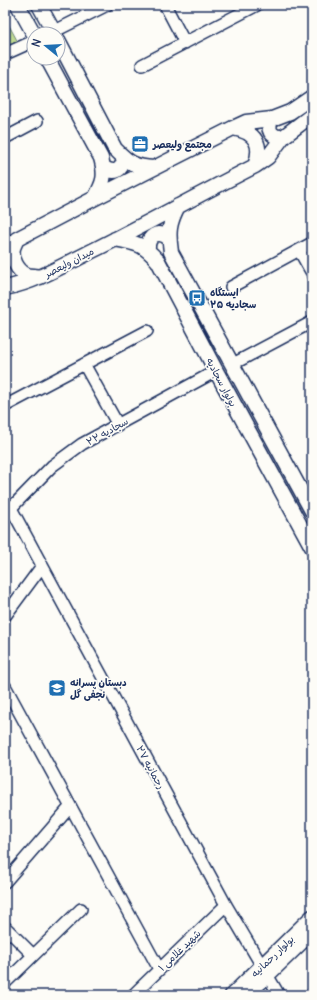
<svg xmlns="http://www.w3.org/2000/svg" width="317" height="1000" font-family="Delius,'Playpen Sans Arabic',sans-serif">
  <rect width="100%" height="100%" fill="#fdfcf7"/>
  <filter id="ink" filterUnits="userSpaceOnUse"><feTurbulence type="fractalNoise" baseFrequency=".025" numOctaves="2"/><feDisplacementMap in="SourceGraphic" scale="8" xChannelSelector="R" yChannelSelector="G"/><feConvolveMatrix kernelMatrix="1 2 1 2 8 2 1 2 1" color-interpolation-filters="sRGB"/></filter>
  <g filter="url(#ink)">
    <!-- green -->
    <path fill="#bed88f" stroke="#6c8476" d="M5,18L19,44L5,49Z"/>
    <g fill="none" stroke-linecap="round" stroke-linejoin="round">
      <!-- minor casing -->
      <g stroke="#1b2f5e" stroke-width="14">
        <path id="minor" d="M165,5L185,43
          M49,34L107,5
          M5,54L34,41
          M142,65L257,5
          M5,138L37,121
          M299,250L312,273
          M231,287L312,243
          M84,364L118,425
          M233,364L312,322
          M5,406L147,331
          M11,508L226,905L279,995
          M5,515L11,508L52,466L82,444L216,371
          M5,616L42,566
          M5,686L159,969
          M5,882L70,807
          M5,927L33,955
          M5,983L81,909
          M133,995L226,905"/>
      </g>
      <!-- major casing -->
      <g stroke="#1b2f5e" stroke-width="17">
        <path id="major" d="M18,5L34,34
          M39,5L55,34
          M58,40L115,149C129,163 134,167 154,168
          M47,58L101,158C106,176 104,182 95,198
          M272,119C266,129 271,138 283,137
          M233,128C256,132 263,145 255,166
          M104,168C115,174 122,171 124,158
          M178,206C169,223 168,232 171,252L312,511
          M17,239C16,241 14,245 13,248C11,258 17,271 27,275C31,276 36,276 40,277
          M115,239C137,243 143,244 158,261L216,371L312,547
          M5,249L17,239L95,198L233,128L246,122L272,119L290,112L312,97
          M148,249C147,236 158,229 169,238
          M5,288C36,282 64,265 92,251C146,224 200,194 255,166L268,157L283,137L312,115
          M232,995L312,917
          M247,995L312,932"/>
      </g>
      <!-- minor -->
      <use href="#minor" stroke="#fdfcf7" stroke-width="11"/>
      <!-- major -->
      <use href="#major" stroke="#fdfcf7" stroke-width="14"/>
    </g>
  </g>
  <!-- icons -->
  <defs>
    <g id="office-square" transform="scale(0.9)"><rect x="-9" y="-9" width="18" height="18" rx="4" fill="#1f6fb2" stroke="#fdfcf7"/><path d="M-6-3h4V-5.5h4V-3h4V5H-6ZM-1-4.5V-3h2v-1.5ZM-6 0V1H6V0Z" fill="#fff"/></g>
    <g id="bus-square" transform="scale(0.9)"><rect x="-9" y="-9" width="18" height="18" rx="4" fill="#1f6fb2" stroke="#fdfcf7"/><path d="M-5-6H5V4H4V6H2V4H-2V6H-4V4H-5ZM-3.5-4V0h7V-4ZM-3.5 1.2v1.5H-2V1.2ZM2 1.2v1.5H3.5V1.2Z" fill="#fff"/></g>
    <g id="school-square" transform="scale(0.9)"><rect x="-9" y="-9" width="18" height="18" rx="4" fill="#1f6fb2" stroke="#fdfcf7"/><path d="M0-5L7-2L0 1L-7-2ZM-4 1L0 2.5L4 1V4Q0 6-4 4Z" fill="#fff"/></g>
  </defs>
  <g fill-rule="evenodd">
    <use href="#office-square" x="140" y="144"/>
    <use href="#bus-square" x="197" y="298"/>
    <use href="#school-square" x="57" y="688"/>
  </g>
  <g text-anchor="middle" stroke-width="3.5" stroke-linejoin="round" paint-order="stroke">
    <!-- poi labels -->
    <g font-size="10" font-weight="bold" fill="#1b2f5e" stroke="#fdfcf7" text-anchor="start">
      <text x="153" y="148">مجتمع ولیعصر</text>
      <text x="210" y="296">ایستگاه<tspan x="210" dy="12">سجادیه ۲۵</tspan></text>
      <text x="70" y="686">دبستان پسرانه<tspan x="70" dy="12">نجفی گل</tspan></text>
    </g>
    <!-- street labels -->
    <g font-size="10" fill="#1b2f5e" stroke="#fdfcf7">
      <text transform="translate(69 262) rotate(-27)" y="4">میدان ولیعصر</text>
      <text transform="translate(222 382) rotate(62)" y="4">بولوار سجادیه</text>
      <text transform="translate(107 431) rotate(-29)" y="4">سجادیه ۲۲</text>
      <text transform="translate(151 767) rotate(61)" y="4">رحمانیه ۲۷</text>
      <text transform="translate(179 950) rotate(-44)" y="4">شهید غلامی ۱</text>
      <text transform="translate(272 956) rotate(-44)" y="4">بولوار رحمانیه</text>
    </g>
  </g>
  <!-- margin -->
  <rect width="317" height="1000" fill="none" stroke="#fdfcf7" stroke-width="20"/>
  <rect x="10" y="10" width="297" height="980" fill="none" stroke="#1b2f5e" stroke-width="1.5" filter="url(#ink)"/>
  <!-- north arrow -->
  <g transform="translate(46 46) rotate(288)"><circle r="19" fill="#fdfcf7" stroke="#a3aaba"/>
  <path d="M0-3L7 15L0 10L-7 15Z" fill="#1f6fb2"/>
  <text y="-6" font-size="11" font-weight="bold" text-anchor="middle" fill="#1b2f5e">N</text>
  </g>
</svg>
